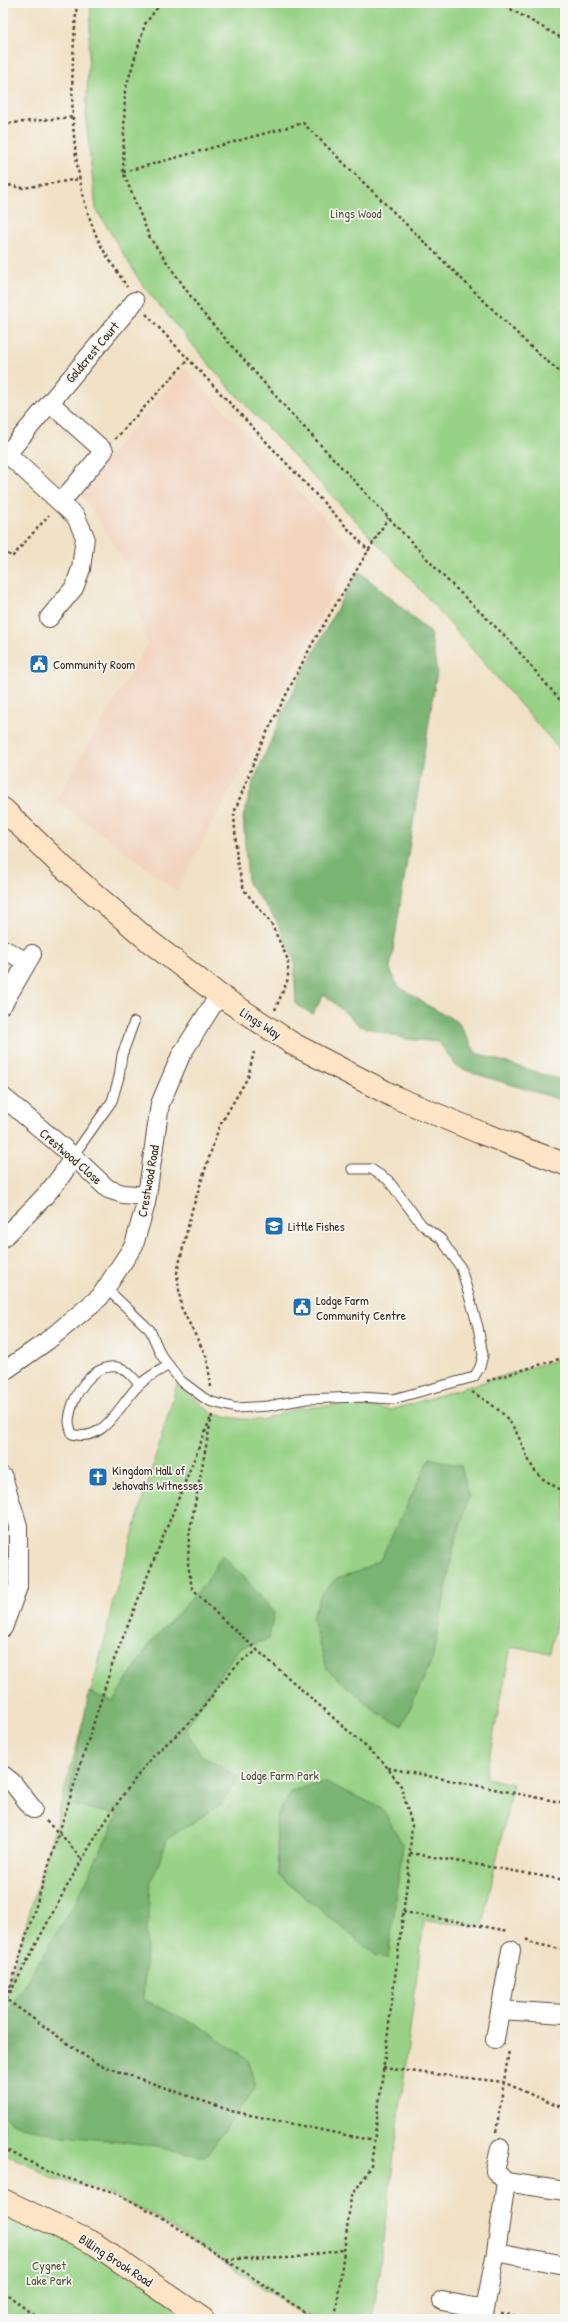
<svg xmlns="http://www.w3.org/2000/svg" width="568" height="2322" font-family="'Patrick Hand',sans-serif">
  <rect width="100%" height="100%" fill="#f6f6f2"/>
  <filter id="ink" filterUnits="userSpaceOnUse"><feTurbulence type="fractalNoise" baseFrequency=".025" numOctaves="2"/><feDisplacementMap in="SourceGraphic" scale="8" xChannelSelector="R" yChannelSelector="G"/><feConvolveMatrix kernelMatrix="1 2 1 2 8 2 1 2 1" color-interpolation-filters="sRGB"/></filter>
  <filter id="wash" filterUnits="userSpaceOnUse"><feTurbulence type="fractalNoise" baseFrequency=".012" numOctaves="4" result="noise"/><feDisplacementMap in="SourceGraphic" scale="16" xChannelSelector="R" yChannelSelector="G"/><feGaussianBlur stdDeviation="0.9" result="paint"/><feColorMatrix in="noise" values="0 0 0 0 0 0 0 0 0 0 0 0 0 0 0 0 0 1.4 0 .05"/><feComposite in="paint" operator="in"/></filter>
  <g filter="url(#wash)">
    <rect width="100%" height="100%" fill="#f1e2c7"/>
    <!-- built -->
    <path fill="#f3d4bf" d="M184,368L355,551L177,891L56,800L147,645L128,567L79,491Z"/>
    <!-- green -->
    <path fill="#98d286" stroke="#6a7e52" d="M91,3H561L565,6V756L411,579L225,383L143,286L96,209L86,120Z
      M559,1359L565,1360V1579L550,1653L511,1647L485,1778L513,1784L482,1926L424,1921L373,2319H309L158,2218L97,2189L52,2179L33,2166L3,2154V1999L51,1842L106,1635L112,1605L177,1384L213,1414L241,1419L262,1420L298,1408L355,1404L391,1410Z
      M3,2200L203,2319H3Z"/>
    <!-- forest -->
    <path fill="#7ab473" stroke="#5a6f48" d="M359,571L430,632L437,671L390,969L398,986L427,1005L458,1022L476,1053L565,1081V1101L476,1074L456,1066L439,1042L405,1039L360,1026L324,994L313,1014L296,1005L294,960L276,920L248,883L243,817L254,780L287,703L344,595Z
      M430,1458L461,1466L469,1496L455,1542L432,1660L402,1726L378,1713L327,1669L312,1619L320,1596L337,1578L357,1572L380,1560Z
      M222,1555L242,1575L274,1612L269,1639L239,1648L185,1729L201,1755L238,1777L222,1804L168,1838L150,1885L143,1999L206,2030L248,2060L255,2088L206,2156C182,2152 158,2147 134,2143C96,2137 33,2139 3,2116V2019L75,1904L118,1815L67,1804L89,1692L113,1702L151,1642L206,1583Z
      M324,1782L382,1808L403,1845L388,1958L377,1956L278,1875L276,1818L291,1791Z"/>
  </g>
  <g filter="url(#ink)">
    <g fill="none" stroke-linecap="round" stroke-linejoin="round">
      <!-- lane casing -->
      <g stroke="#564637" stroke-width="11">
        <path id="lane" d="M73,1156L112,1101L119,1077L122,1055L134,1022
          M106,1288L150,1330L161,1355L180,1380L204,1398L212,1402L236,1408L268,1406L306,1399L358,1397L393,1399L474,1377L480,1367L483,1355L478,1327L461,1268L441,1239L422,1225L388,1180L371,1169H352
          M139,1384C135,1380 128,1370 121,1368C93,1360 70,1397 69,1422C69,1425 71,1430 72,1434C104,1444 119,1405 138,1386C147,1377 159,1371 169,1365"/>
      </g>
      <!-- street casing -->
      <g stroke="#564637" stroke-width="20">
        <path id="street" d="M50,403L104,451L61,502
          M3,450L76,517L85,537L81,569L74,588L49,618
          M7,454L135,301
          M3,949L27,962
          M3,1004L32,954
          M3,1097L73,1156L108,1189L123,1194L147,1196
          M3,1238C26,1215 59,1186 73,1156
          M3,1372L47,1341L100,1297L134,1245L146,1203L160,1104L181,1055L219,995
          M3,1477L18,1526V1587L3,1628
          M3,1775L12,1782L33,1809
          M500,2010L565,2014
          M495,2039L511,1950
          M506,2182L565,2191
          M496,2252L565,2265
          M442,2301L485,2309
          M483,2319L496,2252L506,2182L495,2171L500,2148"/>
      </g>
      <!-- secondary casing -->
      <g stroke="#564637" stroke-width="24">
        <path id="secondary" d="M3,809L63,867L149,941L219,995L293,1044L397,1098L481,1133L565,1164
          M3,2200L95,2244L203,2319"/>
      </g>
      <!-- path -->
      <path stroke="#564637" stroke-width="2.5" stroke-dasharray="3 3" stroke-linecap="butt" d="M77,3C70,76 67,166 96,235C103,253 117,270 127,287
        M161,3L145,24L125,91L123,172L150,238L201,311L288,410L444,577L508,639L565,706
        M500,3L565,40
        M3,124L73,117
        M123,172L303,123L533,349L565,376
        M3,184L23,188L79,179
        M146,314L369,551
        M115,439L188,360
        M3,550L12,557L49,515
        M275,1010L288,979V960L271,923L244,890L237,862L234,813L261,744L312,644L388,518
        M487,1381L565,1357
        M211,1387L207,1358L181,1307L177,1273L192,1210L219,1127L248,1077L254,1052
        M472,1392C485,1400 499,1408 509,1421C520,1435 524,1453 533,1468C539,1479 555,1486 565,1492
        M212,1415L189,1535L188,1564L192,1588L219,1616L383,1762L401,1786L412,1825L408,1875L371,2166L351,2198L335,2319
        M565,1571L561,1592H565
        M388,1768L565,1803
        M46,1821L66,1840L82,1860
        M410,1853L565,1880
        M403,1912L509,1931
        M526,1939L532,1943L565,1950
        M10,1993C53,1914 92,1830 150,1760C164,1744 182,1732 196,1716C216,1694 230,1663 258,1651
        M3,1997L95,2063L231,2111L374,2141
        M3,2010L112,1665L211,1417
        M383,2068L503,2082L557,2106H565
        M496,2132L509,2050
        M3,2148L53,2174L113,2192L160,2216L315,2319
        M226,2259L291,2258L343,2250
        M3,2291L38,2319
        M501,2313L532,2319"/>
      <!-- lane -->
      <use href="#lane" stroke="#fff" stroke-width="9"/>
      <!-- street -->
      <use href="#street" stroke="#fff" stroke-width="18"/>
      <!-- secondary -->
      <use href="#secondary" stroke="#ffe4c6" stroke-width="22"/>
    </g>
  </g>
  <!-- icons -->
  <defs>
    <g id="civic-square" transform="scale(1)"><rect x="-9" y="-9" width="18" height="18" rx="4" fill="#1f6fb2" stroke="#f6f6f2"/><path d="M-.6-6.5H3V-4.5H.6V-3L4-1V1h2V6H-6V1h2V-1L-.6-3ZM-1.2 2.5V6h2.4V2.5Z" fill="#fff"/></g>
    <g id="school-square" transform="scale(1)"><rect x="-9" y="-9" width="18" height="18" rx="4" fill="#1f6fb2" stroke="#f6f6f2"/><path d="M0-5L7-2L0 1L-7-2ZM-4 1L0 2.5L4 1V4Q0 6-4 4Z" fill="#fff"/></g>
    <g id="church-square" transform="scale(1)"><rect x="-9" y="-9" width="18" height="18" rx="4" fill="#1f6fb2" stroke="#f6f6f2"/><path d="M-1.2-6h2.4v3.5h3.3v2.4h-3.3V6h-2.4V-.1h-3.3v-2.4h3.3Z" fill="#fff"/></g>
  </defs>
  <g fill-rule="evenodd">
    <use href="#civic-square" x="39" y="664"/>
    <use href="#school-square" x="274" y="1226"/>
    <use href="#civic-square" x="302" y="1307"/>
    <use href="#church-square" x="98" y="1477"/>
  </g>
  <g text-anchor="middle" stroke-width="3.5" stroke-linejoin="round" paint-order="stroke">
    <!-- park labels -->
    <g font-size="13" fill="#525438" stroke="#f6f6f2">
      <text x="356" y="218">Lings Wood</text>
      <text x="280" y="1780">Lodge Farm Park</text>
      <text x="49" y="2270">Cygnet<tspan x="49" dy="15">Lake Park</tspan></text>
    </g>
    <!-- street labels -->
    <g font-size="13" fill="#3b2a1e" stroke="#f6f6f2">
      <text transform="translate(92 352) rotate(-50)" y="5">Goldcrest Court</text>
      <text transform="translate(261 1023) rotate(33)" y="5">Lings Way</text>
      <text transform="translate(71 1156) rotate(41)" y="5">Crestwood Close</text>
      <text transform="translate(148 1181) rotate(-80)" y="5">Crestwood Road</text>
      <text transform="translate(116 2260) rotate(33)" y="5">Billing Brook Road</text>
    </g>
    <!-- poi labels -->
    <g font-size="13" fill="#3b2a1e" stroke="#f6f6f2" text-anchor="start">
      <text x="53" y="669">Community Room</text>
      <text x="288" y="1231">Little Fishes</text>
      <text x="316" y="1305">Lodge Farm<tspan x="316" dy="15">Community Centre</tspan></text>
      <text x="112" y="1475">Kingdom Hall of<tspan x="112" dy="15">Jehovahs Witnesses</tspan></text>
    </g>
  </g>
  <!-- margin -->
  <rect width="568" height="2322" fill="none" stroke="#f6f6f2" stroke-width="16"/>
</svg>
